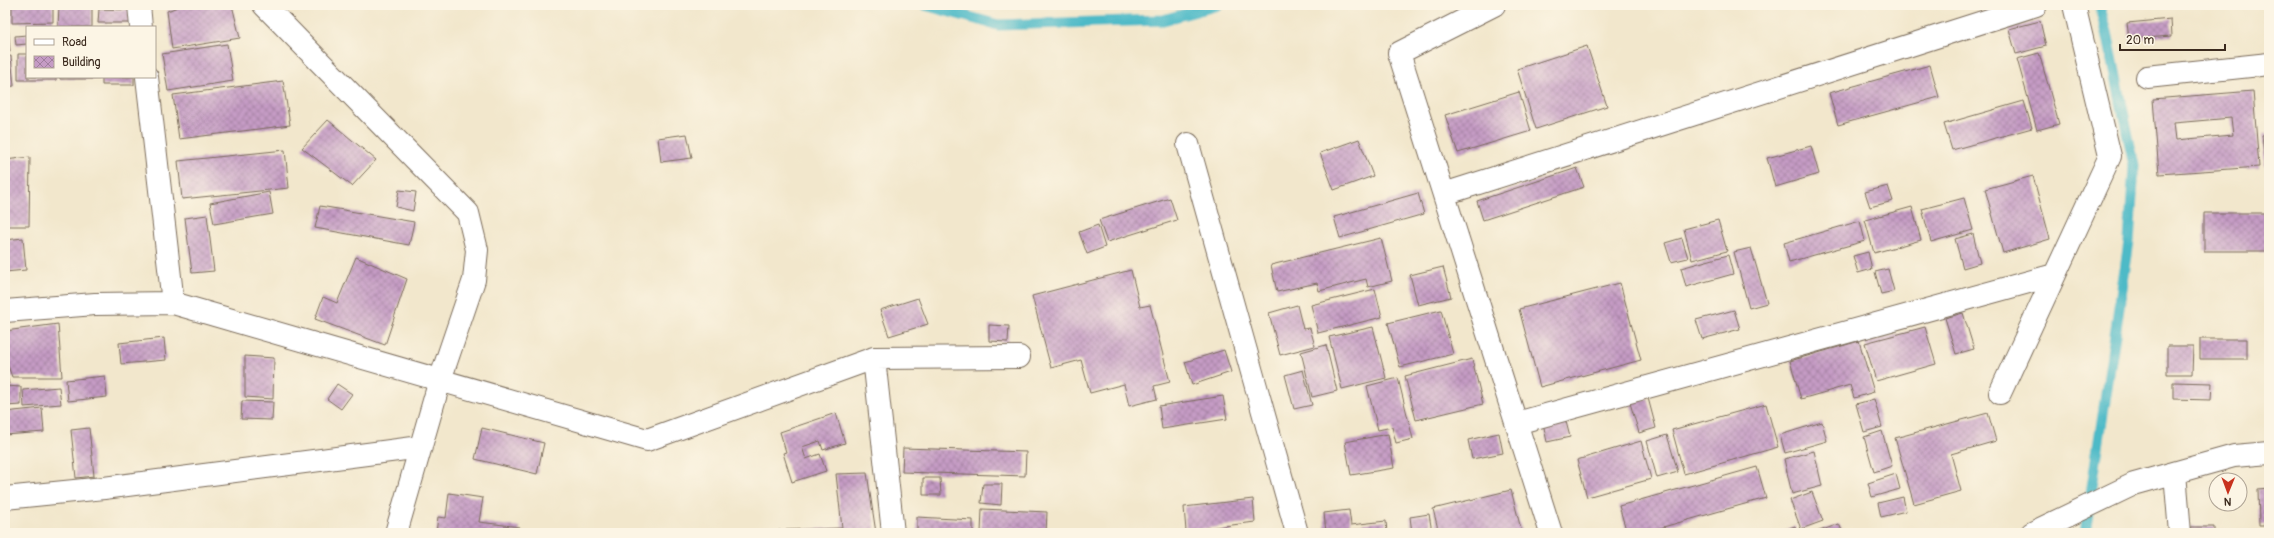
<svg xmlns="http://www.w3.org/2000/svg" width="2274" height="538" font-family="Pangolin,sans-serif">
  <defs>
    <pattern id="building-cross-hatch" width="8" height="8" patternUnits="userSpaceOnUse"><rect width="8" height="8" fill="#c59bc5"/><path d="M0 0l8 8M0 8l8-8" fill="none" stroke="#a17f9f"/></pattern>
  </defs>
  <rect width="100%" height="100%" fill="#fcf5e5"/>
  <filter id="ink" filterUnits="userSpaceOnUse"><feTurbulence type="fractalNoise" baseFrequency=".025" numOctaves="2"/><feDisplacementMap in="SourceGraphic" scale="8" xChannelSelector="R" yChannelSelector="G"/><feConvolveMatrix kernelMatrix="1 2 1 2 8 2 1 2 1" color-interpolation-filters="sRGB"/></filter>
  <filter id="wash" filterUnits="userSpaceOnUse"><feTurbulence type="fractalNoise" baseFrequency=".012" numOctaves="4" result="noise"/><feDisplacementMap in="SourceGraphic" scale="16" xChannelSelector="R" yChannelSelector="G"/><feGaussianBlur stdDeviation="0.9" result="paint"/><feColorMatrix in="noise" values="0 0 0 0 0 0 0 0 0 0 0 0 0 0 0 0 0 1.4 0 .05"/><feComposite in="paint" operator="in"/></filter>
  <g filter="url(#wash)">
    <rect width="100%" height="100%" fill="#f2e7cc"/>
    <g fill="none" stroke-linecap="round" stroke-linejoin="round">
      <!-- stream -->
      <path stroke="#4dbac7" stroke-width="11" d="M925,5L998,25L1163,20L1218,5
        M2085,533L2129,242L2134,166L2107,32L2099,5"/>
    </g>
    <g id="blocks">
      <!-- building -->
      <path fill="url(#building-cross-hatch)" fill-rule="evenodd" d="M12,5H53V22L12,23Z
        M59,5H92V27H58Z
        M183,5H232L240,38L172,49L167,11Z
        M99,9L134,10V23H98Z
        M2171,19L2172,36L2129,39L2127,23Z
        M2040,21L2046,46L2016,54L2009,29Z
        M5,23H8L10,52H5Z
        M27,35V44L16,45L15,36Z
        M227,44L233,81L168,91L162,54Z
        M1587,46L1607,106L1536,129L1517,69Z
        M2039,53L2059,124L2037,130L2017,59Z
        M18,54H27V77H56V80H18Z
        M11,56L14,86L5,87V57Z
        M1930,65L1939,97L1838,125L1829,93Z
        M60,77H99V79H60Z
        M102,77H134V85H102Z
        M283,81L290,125L179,139L173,95Z
        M2253,91L2259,167L2159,174L2153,99ZM2231,118L2233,135L2176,140L2174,123Z
        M1519,92L1531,131L1458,153L1445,115Z
        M2024,101L2032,128L1952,150L1944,124Z
        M328,120L376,160L352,186L302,148Z
        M687,134L692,158L661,162L658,138Z
        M2269,134V164H2265L2262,135Z
        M1359,139L1373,176L1334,190L1320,153Z
        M1811,146L1819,174L1775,187L1767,158Z
        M285,150L289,188L182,199L178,161Z
        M30,157L29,226H5V160Z
        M1577,168L1584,187L1483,220L1477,201Z
        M2267,173H2269V190H2268Z
        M2033,176L2050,239L2003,253L1985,189Z
        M1888,186L1893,201L1870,207L1865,192Z
        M399,190L416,192L413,211L396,207Z
        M269,192L273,214L214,224L210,203Z
        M1418,193L1424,214L1340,238L1334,217Z
        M1170,198L1177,220L1107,242L1099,220Z
        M1964,198L1973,230L1931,242L1922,209Z
        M320,206L414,222L409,245L315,228Z
        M1912,207L1921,240L1874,253L1865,220Z
        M2204,213H2267V251H2204Z
        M207,215L214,271L192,273L185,218Z
        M1718,220L1727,251L1692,260L1684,229Z
        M1860,221L1865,241L1789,262L1784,243Z
        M1098,225L1105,247L1087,254L1079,232Z
        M1973,234L1980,263L1963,268L1955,239Z
        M23,238L26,270L5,272V240Z
        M1381,238L1392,281L1368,287L1366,279L1319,291L1317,283L1277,292L1271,265Z
        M1682,238L1688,258L1671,262L1665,243Z
        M1751,248L1767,303L1749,308L1734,252Z
        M1868,252L1872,269L1858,273L1853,256Z
        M1728,255L1733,274L1686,287L1681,268Z
        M356,257L407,279L385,345L315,319L323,297L337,303Z
        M1443,267L1451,297L1418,305L1410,275Z
        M1888,269L1894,291L1881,294L1875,272Z
        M1131,270L1140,307L1150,305L1170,382L1154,386L1157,399L1129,406L1124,384L1090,393L1081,360L1051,368L1032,296Z
        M1620,283L1641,360L1540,387L1519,309Z
        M1375,289L1382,317L1318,333L1311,305Z
        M918,298L928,324L889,336L880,310Z
        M1297,305L1303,329L1310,328L1315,346L1280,355L1269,313Z
        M1441,310L1453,354L1400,367L1388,323Z
        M1734,310L1740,329L1702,339L1696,320Z
        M1963,313L1974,349L1956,354L1945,318Z
        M58,324L62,377H12L5,357V331Z
        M989,325L1009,326L1008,342L989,341Z
        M1373,327L1386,378L1342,389L1329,337Z
        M1925,327L1936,364L1876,381L1865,343Z
        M164,338L166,360L121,364L119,343Z
        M2200,339H2247V359H2200Z
        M1859,341L1874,392L1854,398L1850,385L1801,399L1790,361Z
        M1326,345L1337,391L1312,397L1301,352Z
        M2167,346H2193L2192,374H2167Z
        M1224,350L1231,372L1192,385L1185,362Z
        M245,356L274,358L273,399L245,397Z
        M1472,359L1483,404L1416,420L1405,376Z
        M1303,370L1312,405L1294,409L1285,375Z
        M6,372L9,384H5Z
        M105,376L107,397L68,401L66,380Z
        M1398,378L1413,439L1396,443L1392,427L1378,430L1367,386Z
        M2173,382L2212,383L2211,400L2173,399Z
        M337,384L352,394L341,409L327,399Z
        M5,386L21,387V405L5,406Z
        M59,387L61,404L24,407L23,390Z
        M1223,396L1227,419L1162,429L1159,406Z
        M1648,398L1656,428L1639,433L1630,403Z
        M1874,399L1882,427L1864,432L1856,404Z
        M242,401L273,402L272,420L241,419Z
        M1766,404L1778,447L1684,474L1672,430Z
        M42,408L44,432L5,435V412Z
        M836,413L845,443L823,450L820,441L802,447L806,459L820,454L826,471L792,482L783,453L786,452L780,432Z
        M1988,413L1996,441L1951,454L1961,491L1914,504L1895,438Z
        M1565,418L1570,437L1547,442L1543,423Z
        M1822,422L1827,441L1785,453L1780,435Z
        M89,428L94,476L76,478L71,430Z
        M482,428L544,443L537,474L475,459Z
        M1882,431L1892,466L1874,472L1864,437Z
        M1499,433L1503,453L1472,459L1468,440Z
        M1388,434L1394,468L1351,475L1345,442Z
        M1667,435L1678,472L1657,478L1647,441Z
        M1641,441L1651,479L1587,497L1577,460Z
        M903,448L1026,452L1025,476L902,472Z
        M1814,451L1822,486L1792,494L1784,459Z
        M1757,467L1766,498L1642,533H1627L1619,506Z
        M867,473L876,533H779V530L842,528L836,474Z
        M1896,474L1900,489L1872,497L1868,483Z
        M923,478H940L941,495H923Z
        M983,484H1002L1001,505L981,503Z
        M2269,488V525H2259L2258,489Z
        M1511,490L1522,533H1439L1433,509Z
        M1812,492L1823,521L1801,529L1790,500Z
        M449,493L483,498L479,522L520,527L519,533H436L438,517L446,518Z
        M1903,497L1906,511L1881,517L1878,503Z
        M1253,499L1255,522L1186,531L1184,507Z
        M982,509L1047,512L1046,533H981Z
        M1349,510L1351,525L1386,521L1387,533H1326L1324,513Z
        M1429,514L1432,532L1412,533L1410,517Z
        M917,517L973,520V533H917Z
        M1839,524L1843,533H1814Z
        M1795,526L1797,533H1783L1782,531Z
        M2191,527H2214V533H2191Z
        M1231,529L1232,533H1218V532Z"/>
    </g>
  </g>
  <g filter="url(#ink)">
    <use href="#blocks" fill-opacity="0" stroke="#7b6c5b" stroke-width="1"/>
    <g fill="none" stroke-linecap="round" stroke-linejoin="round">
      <!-- minor casing -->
      <g stroke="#7b6c5b" stroke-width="24">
        <path id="minor" d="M139,5L141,27
          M264,5L468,213L477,250L474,280L440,380L396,533
          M1494,5L1399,53L1551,533
          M147,77L173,303
          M2147,77L2269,64
          M1188,144L1297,533
          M1444,194L2036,5
          M5,311L95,304L173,303L647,440L874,358L1019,357
          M874,358L893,533
          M2000,393L2110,156L2074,5
          M1517,423L2054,275
          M2175,473L2180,533
          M5,498L104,488L421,447
          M2032,533L2134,484L2234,456L2269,453"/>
      </g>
      <!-- minor -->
      <use href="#minor" stroke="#fff" stroke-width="22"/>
    </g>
  </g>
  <!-- margin -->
  <rect width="2274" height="538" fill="none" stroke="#fcf5e5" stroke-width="20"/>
  <!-- legend -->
  <rect x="26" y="26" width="130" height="52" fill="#fcf5e5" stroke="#afa495"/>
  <rect x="34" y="39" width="20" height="6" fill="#ffffff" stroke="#afa495"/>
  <text x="62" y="46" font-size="12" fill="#3b2a1e">Road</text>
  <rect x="34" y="56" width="20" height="12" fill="url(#building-cross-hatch)" stroke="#afa495"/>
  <text x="62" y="66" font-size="12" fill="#3b2a1e">Building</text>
  <!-- north arrow -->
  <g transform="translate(2228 492) rotate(181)"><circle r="19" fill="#fcf5e5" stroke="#afa495"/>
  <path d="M0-3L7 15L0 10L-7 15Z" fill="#c8321e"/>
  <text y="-6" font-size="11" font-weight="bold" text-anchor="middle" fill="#3b2a1e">N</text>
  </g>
  <!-- scale -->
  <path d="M2120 44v6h105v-6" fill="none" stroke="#3b2a1e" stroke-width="2"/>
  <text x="2126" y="44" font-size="12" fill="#3b2a1e" stroke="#fcf5e5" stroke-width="3" paint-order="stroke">20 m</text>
</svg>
